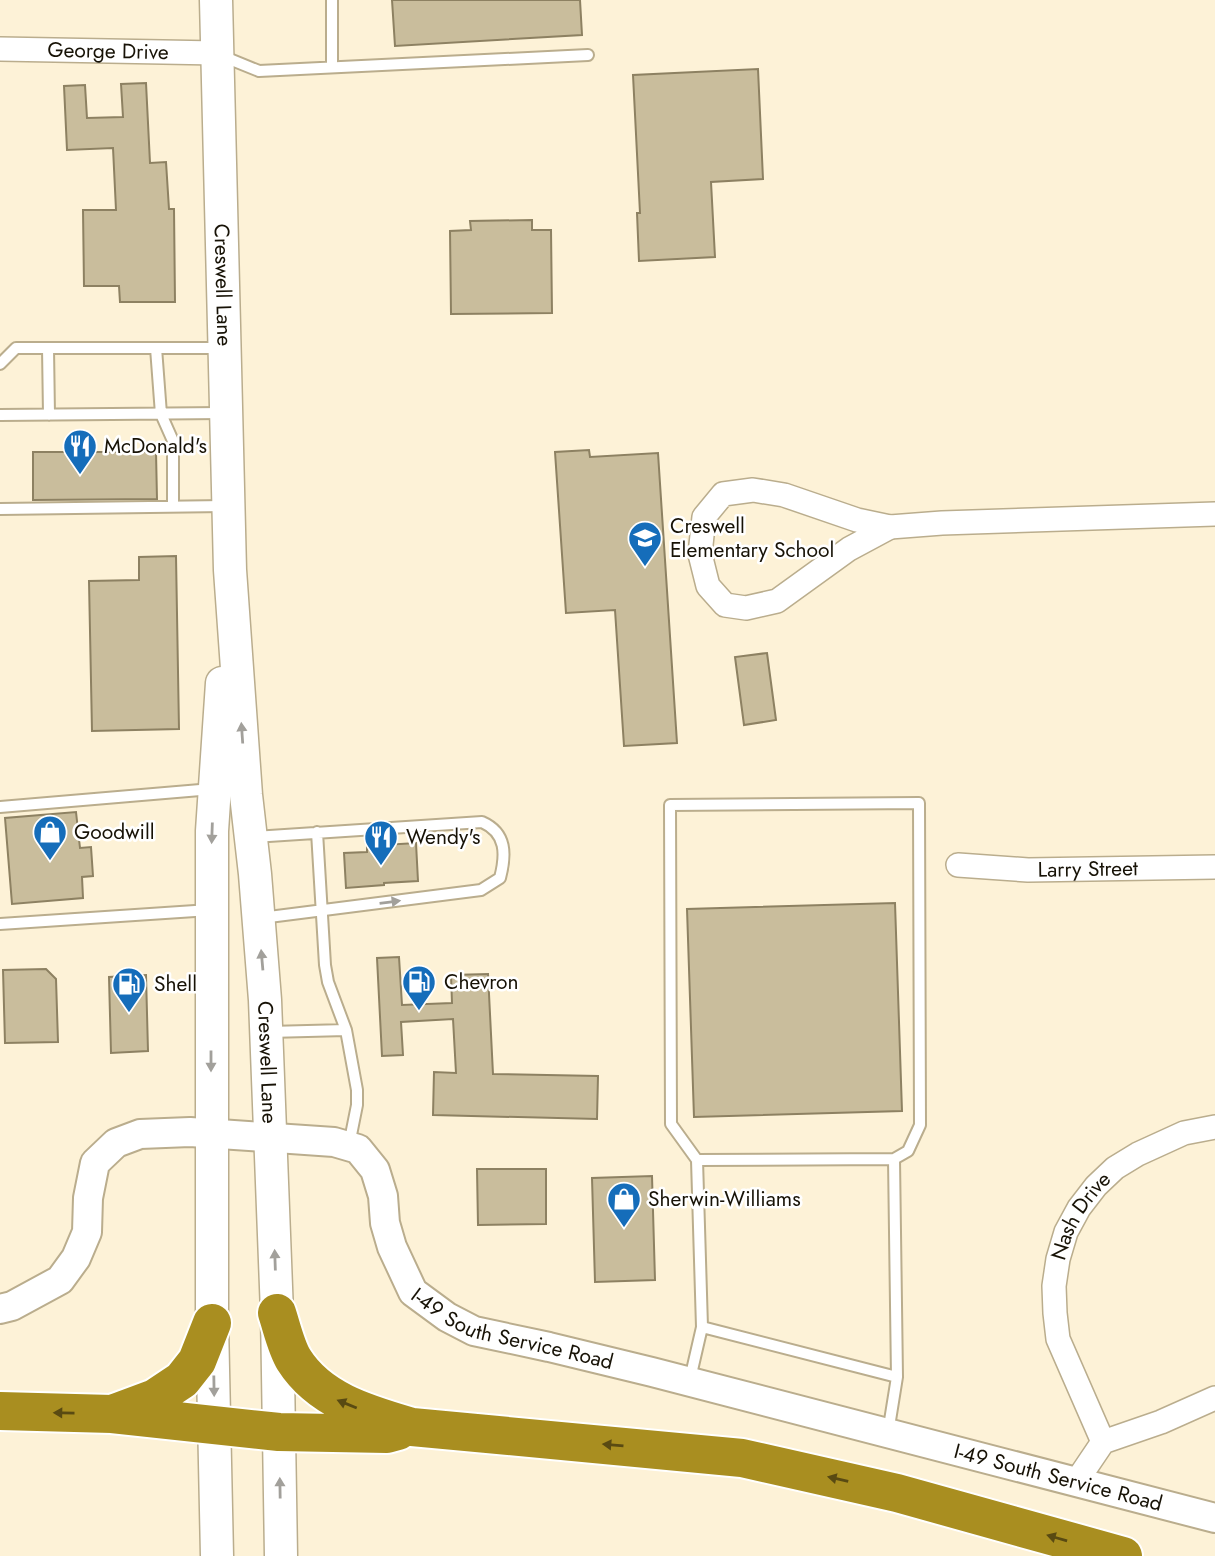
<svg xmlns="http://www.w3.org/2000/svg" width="1215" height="1556" font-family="Jost,sans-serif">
  <rect width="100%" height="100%" fill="#fdf2d7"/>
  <!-- building -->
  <path fill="#c9bd9c" stroke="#8d8162" stroke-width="2" d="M392,0H580L582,35L395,46Z
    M758,69L763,179L711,182L715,257L639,261L637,213H640L633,75Z
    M146,83L150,163L166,162L169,209H174L175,302H120L119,286H84L83,210H116L113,148L67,150L64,86L85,85L87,118L123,117L121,84Z
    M532,220V230H551L552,313L451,314L450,231L471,230L470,221Z
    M589,450L590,457L658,453L677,743L624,746L615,610L566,613L555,452Z
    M33,452H156L157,499L33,500Z
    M176,556L179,729L92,731L89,581L139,580V557Z
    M767,653L776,720L744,725L735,657Z
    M76,812L80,848L91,847L93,876L82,877L83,898L12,904L5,818Z
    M416,843L418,881L384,883V885L346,888L344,853L367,852V846Z
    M895,903L902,1111L694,1117L687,909Z
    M399,957L402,1005L452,1003L451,975L488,974L493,1074L598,1076L597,1119L433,1115L434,1072L456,1073L453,1019L401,1022L403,1055L382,1056L377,958Z
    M46,969L56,979L58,1042L5,1043L3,970Z
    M146,975L148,1051L111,1053L109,977Z
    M477,1169H546V1224L478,1225Z
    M652,1176L655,1280L595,1282L592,1178Z"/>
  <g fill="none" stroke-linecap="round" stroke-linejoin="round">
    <!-- service casing -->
    <g stroke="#baad8d" stroke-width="14">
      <path id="service" d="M332,0V67
        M222,56L259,71L588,55
        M48,348L49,415
        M156,348L161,414L173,441V506
        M0,364L16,348H222
        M0,415L223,413
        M0,509L225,506
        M0,807L212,789
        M317,832L325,965L328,982L346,1030L357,1090V1105L349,1145
        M253,837L482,822C507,833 506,855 500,878L481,890L261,918
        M0,924L210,910
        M269,1032L346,1030
        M697,1160L671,1124L670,805L919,803L920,1125L908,1151L894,1159
        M702,1327L697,1160L894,1159L897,1377
        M690,1379L702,1327L897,1377L888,1433"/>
    </g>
    <!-- minor casing -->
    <g stroke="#baad8d" stroke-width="26">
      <g id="minor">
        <path id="s1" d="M0,49L217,53"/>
        <path d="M753,490L784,495L857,520L890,527L849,549L777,601L746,608L725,605L708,586L700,554L704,517L723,494Z"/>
        <path d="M890,527L942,523L1215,514"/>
        <path id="s2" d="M958,865L1028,870L1215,867"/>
        <path id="s3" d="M1103,1442L1058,1339L1055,1313L1054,1286L1058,1259L1066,1232L1079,1208L1096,1186L1115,1168L1138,1154L1184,1133L1215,1127"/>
        <path d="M1076,1482L1103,1442L1161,1422L1215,1398"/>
      </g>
    </g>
    <!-- tertiary casing -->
    <g stroke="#baad8d" stroke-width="32">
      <g id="tertiary">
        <path id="s4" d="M0,1309L12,1306L60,1280L76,1258L87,1232L88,1198L95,1163L116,1143L140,1134L190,1132L334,1142L358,1149L375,1170L383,1196L385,1223L392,1247L413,1292L447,1317L474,1331L549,1347L652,1372L1215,1518"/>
      </g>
    </g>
    <!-- secondary casing -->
    <g stroke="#baad8d" stroke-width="35">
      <g id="secondary">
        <path id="s5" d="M216,0L230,570L246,795L255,874L265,1000L277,1313L281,1556"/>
        <path d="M217,1556L212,1323V831L222,683"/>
      </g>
    </g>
    <!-- motorway casing -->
    <g stroke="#fff" stroke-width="42">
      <path id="motorway" d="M277,1313C282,1328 286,1347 294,1360C320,1401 368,1414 412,1427L742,1458L897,1493L1123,1556
        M0,1411L112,1414L155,1398L182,1380L197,1361L212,1323
        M112,1414L279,1432L387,1434L398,1431"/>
    </g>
    <!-- service -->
    <use href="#service" stroke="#fff" stroke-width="10"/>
    <!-- minor -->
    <use href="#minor" stroke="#fff" stroke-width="23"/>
    <!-- tertiary -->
    <use href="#tertiary" stroke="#fff" stroke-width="28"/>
    <!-- secondary -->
    <use href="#secondary" stroke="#fff" stroke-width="32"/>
    <!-- motorway -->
    <use href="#motorway" stroke="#a98e20" stroke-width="38"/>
  </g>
  <!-- one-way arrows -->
  <defs><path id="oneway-solid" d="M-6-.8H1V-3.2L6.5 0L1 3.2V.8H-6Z" transform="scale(1.75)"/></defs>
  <g fill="#a2a09b">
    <use href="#oneway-solid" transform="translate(242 733) rotate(-94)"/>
    <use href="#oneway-solid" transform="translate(212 833) rotate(92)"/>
    <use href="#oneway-solid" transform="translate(390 902) rotate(-7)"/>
    <use href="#oneway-solid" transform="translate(262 960) rotate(-95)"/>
    <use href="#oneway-solid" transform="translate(211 1061) rotate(90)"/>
    <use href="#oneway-solid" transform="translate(275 1260) rotate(-92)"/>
    <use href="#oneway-solid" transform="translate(214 1386) rotate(89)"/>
    <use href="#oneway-solid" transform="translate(280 1488) rotate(-91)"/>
  </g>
  <g fill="#594a12">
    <use href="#oneway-solid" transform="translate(347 1404) rotate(-158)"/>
    <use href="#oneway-solid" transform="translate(64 1413) rotate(-179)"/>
    <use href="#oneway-solid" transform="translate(613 1445) rotate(-175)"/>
    <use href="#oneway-solid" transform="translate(838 1479) rotate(-167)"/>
    <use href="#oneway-solid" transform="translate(1057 1538) rotate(-164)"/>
  </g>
  <!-- icons -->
  <defs>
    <g id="restaurant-pin" transform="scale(1.75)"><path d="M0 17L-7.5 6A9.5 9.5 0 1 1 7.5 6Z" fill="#156dba" stroke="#fff"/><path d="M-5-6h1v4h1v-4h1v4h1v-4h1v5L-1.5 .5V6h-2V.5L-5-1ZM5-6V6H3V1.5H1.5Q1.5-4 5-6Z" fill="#fff"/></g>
    <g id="school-pin" transform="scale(1.75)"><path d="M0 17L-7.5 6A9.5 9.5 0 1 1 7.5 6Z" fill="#156dba" stroke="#fff"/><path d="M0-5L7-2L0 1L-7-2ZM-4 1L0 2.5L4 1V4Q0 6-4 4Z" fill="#fff"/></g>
    <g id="shop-pin" transform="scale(1.75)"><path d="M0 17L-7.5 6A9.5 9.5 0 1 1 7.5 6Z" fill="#156dba" stroke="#fff"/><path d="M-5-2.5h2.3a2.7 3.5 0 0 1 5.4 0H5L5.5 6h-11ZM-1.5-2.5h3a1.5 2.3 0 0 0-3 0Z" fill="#fff"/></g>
    <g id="fuel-pin" transform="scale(1.75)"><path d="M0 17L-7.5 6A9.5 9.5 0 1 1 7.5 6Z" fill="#156dba" stroke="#fff"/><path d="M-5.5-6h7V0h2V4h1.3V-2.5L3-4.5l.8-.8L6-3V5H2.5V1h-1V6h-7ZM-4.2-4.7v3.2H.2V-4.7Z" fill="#fff"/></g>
  </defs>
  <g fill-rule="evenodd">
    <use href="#restaurant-pin" x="80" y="446"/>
    <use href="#school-pin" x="645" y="538"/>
    <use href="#shop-pin" x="50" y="832"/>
    <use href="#restaurant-pin" x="381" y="837"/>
    <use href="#fuel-pin" x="419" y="982"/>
    <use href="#fuel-pin" x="129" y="984"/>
    <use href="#shop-pin" x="624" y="1199"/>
  </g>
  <g text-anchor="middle" stroke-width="5" stroke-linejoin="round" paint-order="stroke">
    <!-- street labels -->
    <g font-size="21" fill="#171206" stroke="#fff">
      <text dy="7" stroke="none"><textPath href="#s1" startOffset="108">George Drive</textPath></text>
      <text dy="7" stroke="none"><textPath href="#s5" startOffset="285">Creswell Lane</textPath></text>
      <text dy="7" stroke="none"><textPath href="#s2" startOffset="130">Larry Street</textPath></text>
      <text dy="7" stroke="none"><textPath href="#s5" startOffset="1064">Creswell Lane</textPath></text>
      <text dy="7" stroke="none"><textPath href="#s3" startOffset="242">Nash Drive</textPath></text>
      <text dy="7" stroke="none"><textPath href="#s4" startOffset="730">I-49 South Service Road</textPath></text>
      <text dy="7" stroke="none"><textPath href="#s4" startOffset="1297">I-49 South Service Road</textPath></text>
    </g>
    <!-- poi labels -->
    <g font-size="21" fill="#171206" stroke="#fff" text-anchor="start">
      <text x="104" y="453">McDonald's</text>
      <text x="670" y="533">Creswell<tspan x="670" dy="24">Elementary School</tspan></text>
      <text x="74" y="839">Goodwill</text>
      <text x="406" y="844">Wendy's</text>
      <text x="444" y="989">Chevron</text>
      <text x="154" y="991">Shell</text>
      <text x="648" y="1206">Sherwin-Williams</text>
    </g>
  </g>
</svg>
